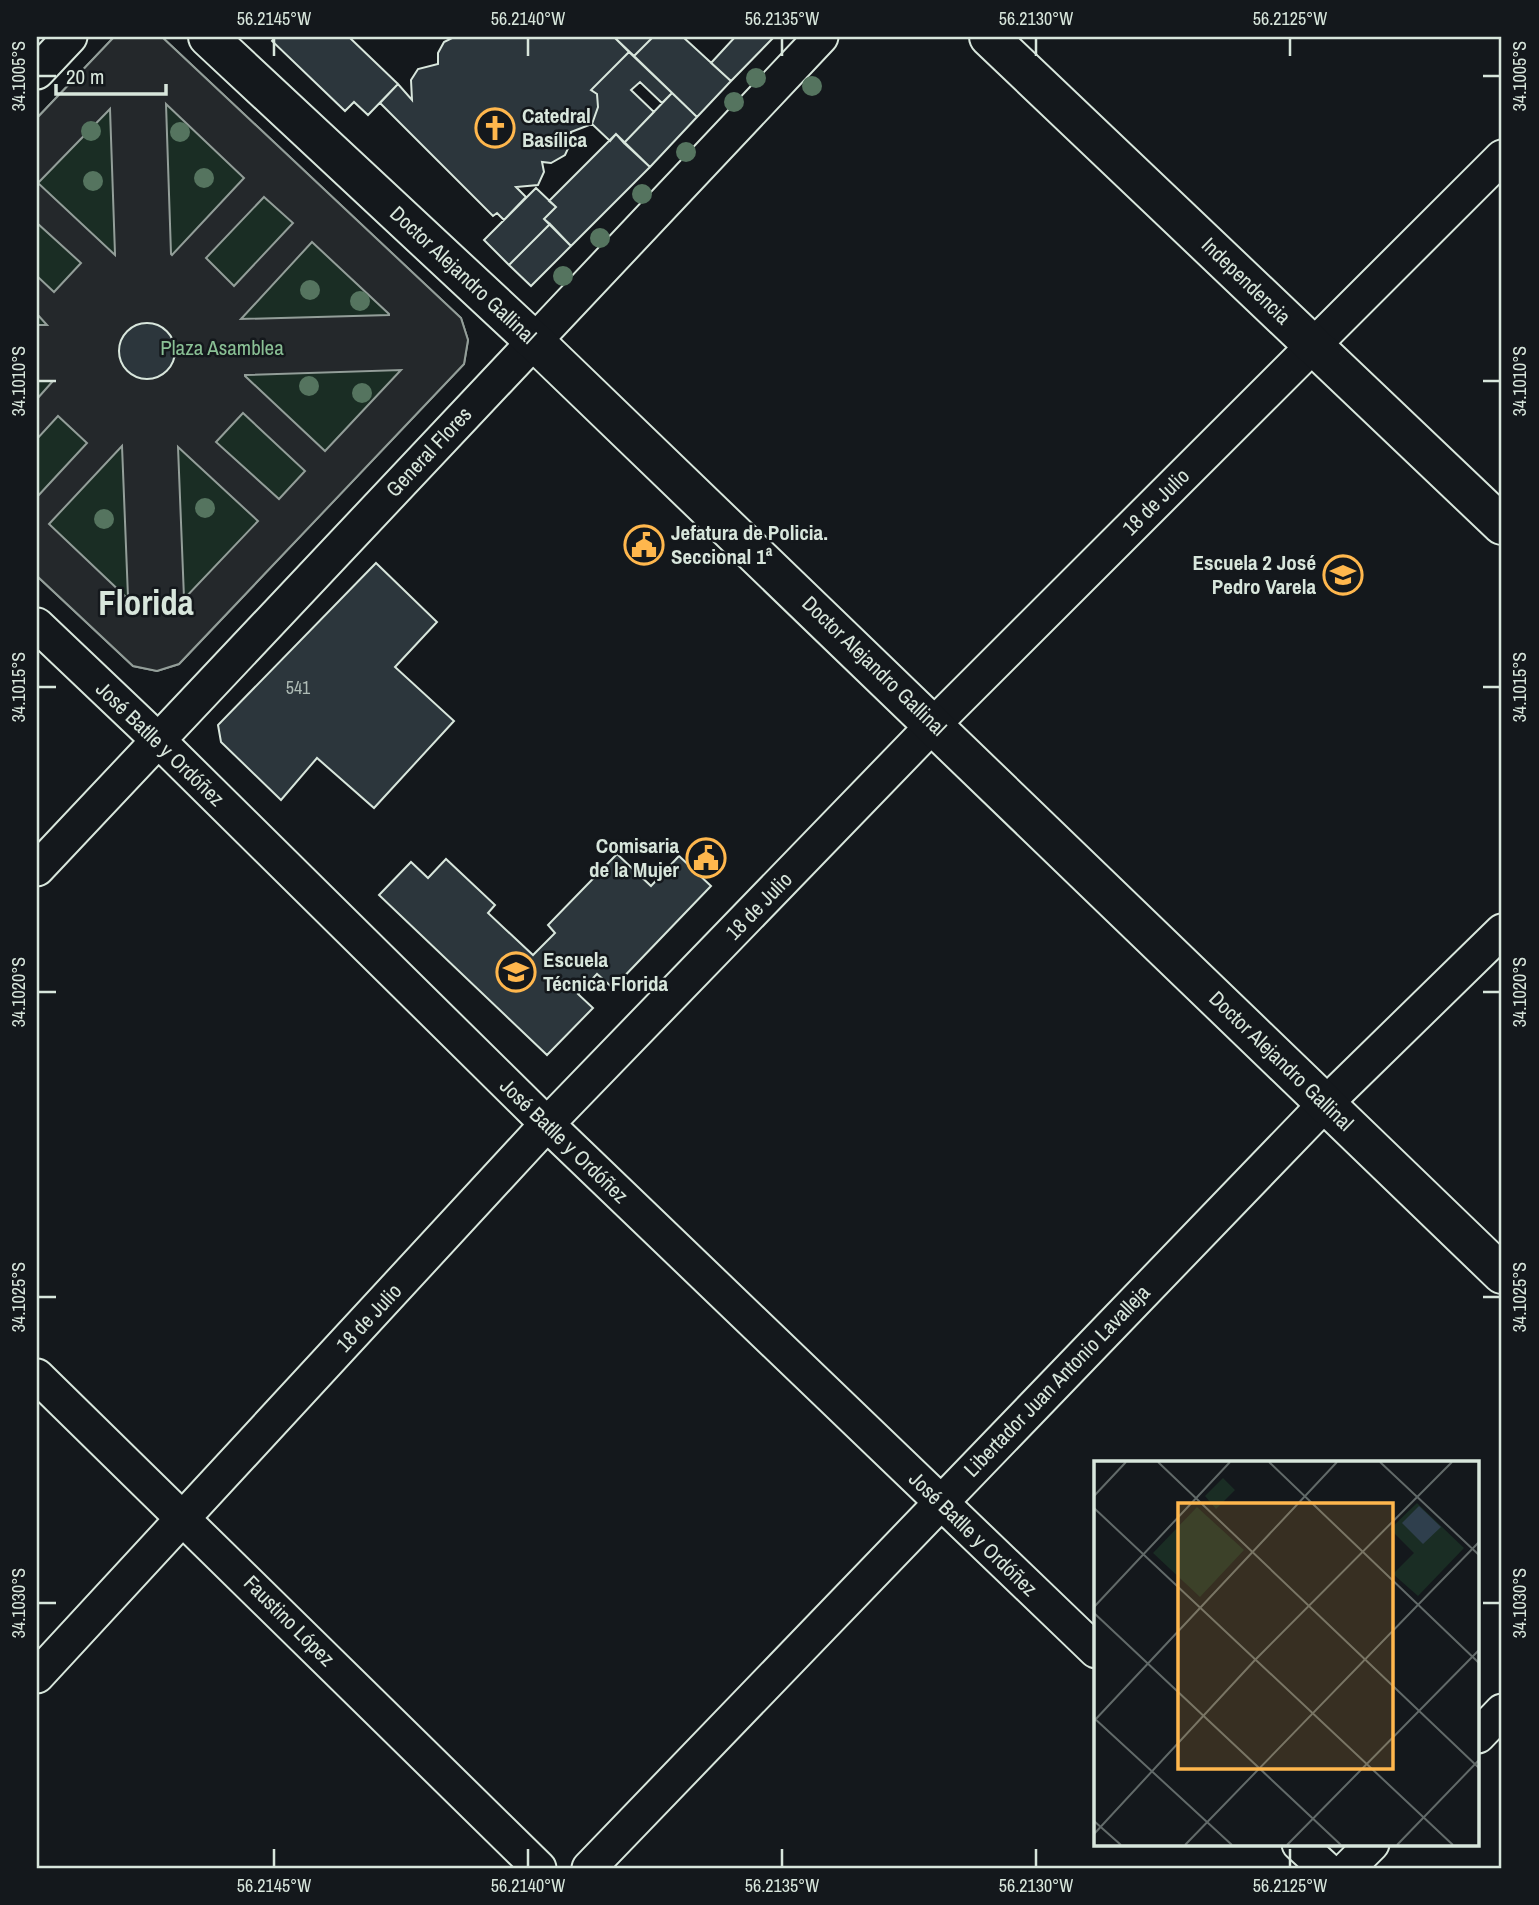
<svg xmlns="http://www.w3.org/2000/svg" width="1539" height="1905" font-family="'Archivo Narrow',sans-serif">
  <rect width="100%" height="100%" fill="#14181c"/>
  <!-- green -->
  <path fill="#1a2d24" stroke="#939e99" stroke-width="2" d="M114,37H162L461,318L468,340L464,364L179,664L157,671L133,666L37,576V118Z"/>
  <!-- parking -->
  <path fill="#24282b" stroke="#939e99" stroke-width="2" fill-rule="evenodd" d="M114,37H162L461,318L468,340L464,364L179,664L157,671L133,666L37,576V497L87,443L58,416L37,439V399L53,381H37V325H47L37,314V276L54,292L81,263L37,223V118ZM166,104L244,178L172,255L171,254ZM110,109L115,254V255L38,183ZM264,197L293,223L234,286L206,258ZM312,242L389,314V315L241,319ZM401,370L325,451L245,376V375ZM243,413L305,471L279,499L216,442ZM122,446L128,597L127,598L49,524ZM178,447L258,521L184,599V598Z"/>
  <!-- building -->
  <path fill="#2c363c" stroke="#d8e6dc" stroke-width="2" d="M275,37H349L398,84L368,115L354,102L345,111L272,41Z
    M454,37H614L629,52L591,90L597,94L598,107L592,124L571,132V142L565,155L551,163L542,162L544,172L538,185L516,187L526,197L504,220L497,213L493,216L380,103L398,84L412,100L411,80L418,69L438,64V53L444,42Z
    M614,37H653L634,56Z
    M653,37H683L731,81L697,117L634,56Z
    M735,37H774L731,81L711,63Z
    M629,52L672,93L662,103L640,82L631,90L654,112L624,143L616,134L610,141L592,124L598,107L597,94L591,90Z
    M672,93L697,117L650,167L624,143Z
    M616,134L650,167L571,246L544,219L556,207L549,201Z
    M536,188L556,207L544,219L550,224L509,265L484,240Z
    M550,224L571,246L531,286L509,265Z
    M119 351a28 28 0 1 1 56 0a28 28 0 1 1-56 0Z
    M376,563L437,622L395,667L454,721L374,808L317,758L281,800L221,742L218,725Z
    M617,854L651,886L679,856L711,886L613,988L597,974L578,994L593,1008L547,1055L379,895L411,862L428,878L446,859L495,905L488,913L533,955L555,933L548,925Z"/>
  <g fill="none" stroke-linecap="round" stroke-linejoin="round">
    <!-- street casing -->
    <g stroke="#d8e6dc" stroke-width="37">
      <path id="street" d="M37,72L70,37
        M37,625L158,740L547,1124L1096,1651
        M37,869L821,37
        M37,1376L539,1868
        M37,1676L547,1124L934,724L1502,157
        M1478,1736L1502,1711
        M1299,1844L1325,1868
        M589,1868L1325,1104L1502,931
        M1348,1868L1372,1844"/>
    </g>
    <!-- secondary casing -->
    <g stroke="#d8e6dc" stroke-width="42">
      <path id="secondary" d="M208,37L533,340L1502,1274
        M989,37L1502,525"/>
    </g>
    <!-- street -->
    <use href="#street" stroke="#14181c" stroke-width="33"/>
    <!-- secondary -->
    <use href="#secondary" stroke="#14181c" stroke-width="38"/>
  </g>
  <!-- trees -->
  <g fill="#55745f">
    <circle cx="756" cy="78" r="10"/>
    <circle cx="812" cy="86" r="10"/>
    <circle cx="734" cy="102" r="10"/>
    <circle cx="91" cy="131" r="10"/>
    <circle cx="180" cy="132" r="10"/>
    <circle cx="686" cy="152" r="10"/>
    <circle cx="204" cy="178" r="10"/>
    <circle cx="93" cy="181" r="10"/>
    <circle cx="642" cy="194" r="10"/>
    <circle cx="600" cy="238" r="10"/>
    <circle cx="563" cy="276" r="10"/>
    <circle cx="310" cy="290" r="10"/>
    <circle cx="360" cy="301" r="10"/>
    <circle cx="309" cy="386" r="10"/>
    <circle cx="362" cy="393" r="10"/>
    <circle cx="205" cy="508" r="10"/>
    <circle cx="104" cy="519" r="10"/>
  </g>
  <!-- ticks -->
  <path fill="none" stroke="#d8e6dc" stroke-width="2.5" d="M274,38V56M528,38V56M782,38V56M1036,38V56M1290,38V56M38,76H56M1483,76H1500M38,381H56M1483,381H1500M38,687H56M1483,687H1500M38,992H56M1483,992H1500M38,1297H56M1483,1297H1500M38,1603H56M1483,1603H1500M274,1849V1867M528,1849V1867M782,1849V1867M1036,1849V1867M1290,1849V1867"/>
  <!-- icons -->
  <defs>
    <g id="church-ring" transform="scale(2.0125)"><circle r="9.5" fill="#14181c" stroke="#ffb74d" stroke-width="1.5"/><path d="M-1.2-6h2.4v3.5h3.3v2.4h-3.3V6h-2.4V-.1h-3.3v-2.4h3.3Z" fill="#ffb74d"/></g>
    <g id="civic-ring" transform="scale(2.0125)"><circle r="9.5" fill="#14181c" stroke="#ffb74d" stroke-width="1.5"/><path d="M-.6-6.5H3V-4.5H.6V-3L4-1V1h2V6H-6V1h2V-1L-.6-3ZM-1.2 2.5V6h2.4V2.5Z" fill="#ffb74d"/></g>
    <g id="school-ring" transform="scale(2.0125)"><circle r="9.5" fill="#14181c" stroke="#ffb74d" stroke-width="1.5"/><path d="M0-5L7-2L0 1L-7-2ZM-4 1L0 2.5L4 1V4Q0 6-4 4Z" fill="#ffb74d"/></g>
  </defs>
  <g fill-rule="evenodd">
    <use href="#church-ring" x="495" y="128"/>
    <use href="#civic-ring" x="644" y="545"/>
    <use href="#school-ring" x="1343" y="575"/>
    <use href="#civic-ring" x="706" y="858"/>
    <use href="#school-ring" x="516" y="972"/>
  </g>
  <g text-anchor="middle" stroke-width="5" stroke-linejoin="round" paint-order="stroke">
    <!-- number labels -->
    <g font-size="18" fill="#adbab4">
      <text x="298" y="694">541</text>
    </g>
    <!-- poi labels -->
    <g font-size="21" font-weight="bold" fill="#d8e6dc" stroke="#14181c" text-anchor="start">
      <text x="522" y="123">Catedral<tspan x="522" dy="24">Basílica</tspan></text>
      <text x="671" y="540">Jefatura de Policia.<tspan x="671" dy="24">Seccional 1ª</tspan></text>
      <text x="1316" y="570" text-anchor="end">Escuela 2 José<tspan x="1316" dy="24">Pedro Varela</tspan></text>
      <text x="679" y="853" text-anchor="end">Comisaria<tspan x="679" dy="24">de la Mujer</tspan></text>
      <text x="543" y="967">Escuela<tspan x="543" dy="24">Técnica Florida</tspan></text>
    </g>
    <!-- street labels -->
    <g font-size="21" fill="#d8e6dc" stroke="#14181c">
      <text transform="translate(463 275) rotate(43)" y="7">Doctor Alejandro Gallinal</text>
      <text transform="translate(1246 281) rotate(44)" y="7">Independencia</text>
      <text transform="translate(429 452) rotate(-47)" y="7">General Flores</text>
      <text transform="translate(1156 502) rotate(-45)" y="7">18 de Julio</text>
      <text transform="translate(874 666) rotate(44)" y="7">Doctor Alejandro Gallinal</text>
      <text transform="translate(160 744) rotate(44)" y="7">José Batlle y Ordóñez</text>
      <text transform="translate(759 906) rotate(-46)" y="7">18 de Julio</text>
      <text transform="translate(1281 1061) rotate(44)" y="7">Doctor Alejandro Gallinal</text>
      <text transform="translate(564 1141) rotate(44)" y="7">José Batlle y Ordóñez</text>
      <text transform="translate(369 1318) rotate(-47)" y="7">18 de Julio</text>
      <text transform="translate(1057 1381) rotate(-46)" y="7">Libertador Juan Antonio Lavalleja</text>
      <text transform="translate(973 1534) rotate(44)" y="7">José Batlle y Ordóñez</text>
      <text transform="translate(289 1621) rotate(45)" y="7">Faustino López</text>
    </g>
    <!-- park labels -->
    <g font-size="21" fill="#8ac095" stroke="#14181c">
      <text x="222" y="355">Plaza Asamblea</text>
    </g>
    <!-- town labels -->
    <g font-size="35" font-weight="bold" fill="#d8e6dc" stroke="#14181c">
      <text x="146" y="615">Florida</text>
    </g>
  </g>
  <!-- overview -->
  <g transform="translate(1094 1461)">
    <rect width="385" height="385" fill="#14181c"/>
    <path d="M129,17L141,29L122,48L111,35ZM323,42L370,87L324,135L299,113L320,92L296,68ZM103,46L150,89L106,136L59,92Z" fill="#1a2d24"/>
    <path d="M325,45L347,66L329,83L308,62Z" fill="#2f3f4d"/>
    <path fill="none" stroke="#626a69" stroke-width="2" d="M64,1L385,307M175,1L385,202M286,1L385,94M0,35L32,1M0,47L359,384M0,146L136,1M0,152L247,384M0,257L138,384M0,260L243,1M0,360L27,384M0,373L161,199L358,1M91,384L385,81M193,384L385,189M303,384L385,299"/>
    <path fill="#ffb74d" fill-opacity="0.15" stroke="#ffb74d" stroke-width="3.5" d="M84,42H299V308H84Z"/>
    <rect width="385" height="385" fill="none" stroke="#d8e6dc" stroke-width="3.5"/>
  </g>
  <!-- border -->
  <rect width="1539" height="1905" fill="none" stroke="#14181c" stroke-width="77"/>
  <!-- scale -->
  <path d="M56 84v10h110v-10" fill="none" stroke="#d8e6dc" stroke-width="3.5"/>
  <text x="66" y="84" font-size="21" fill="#d8e6dc" stroke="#14181c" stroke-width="5" paint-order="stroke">20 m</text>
  <rect x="38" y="38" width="1462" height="1829" fill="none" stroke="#d8e6dc" stroke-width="2.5"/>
  <g font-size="18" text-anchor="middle" fill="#d8e6dc">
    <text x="274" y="25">56.2145°W</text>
    <text x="528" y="25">56.2140°W</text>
    <text x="782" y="25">56.2135°W</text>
    <text x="1036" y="25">56.2130°W</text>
    <text x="1290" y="25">56.2125°W</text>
    <text transform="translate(19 76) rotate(-90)" y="6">34.1005°S</text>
    <text transform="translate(1520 76) rotate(-90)" y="6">34.1005°S</text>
    <text transform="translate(19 381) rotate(-90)" y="6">34.1010°S</text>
    <text transform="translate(1520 381) rotate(-90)" y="6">34.1010°S</text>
    <text transform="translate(19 687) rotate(-90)" y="6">34.1015°S</text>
    <text transform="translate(1520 687) rotate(-90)" y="6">34.1015°S</text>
    <text transform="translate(19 992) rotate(-90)" y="6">34.1020°S</text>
    <text transform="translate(1520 992) rotate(-90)" y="6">34.1020°S</text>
    <text transform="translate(19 1297) rotate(-90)" y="6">34.1025°S</text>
    <text transform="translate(1520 1297) rotate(-90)" y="6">34.1025°S</text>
    <text transform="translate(19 1603) rotate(-90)" y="6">34.1030°S</text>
    <text transform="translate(1520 1603) rotate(-90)" y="6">34.1030°S</text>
    <text x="274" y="1892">56.2145°W</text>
    <text x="528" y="1892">56.2140°W</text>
    <text x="782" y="1892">56.2135°W</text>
    <text x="1036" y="1892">56.2130°W</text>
    <text x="1290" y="1892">56.2125°W</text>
  </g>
</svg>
